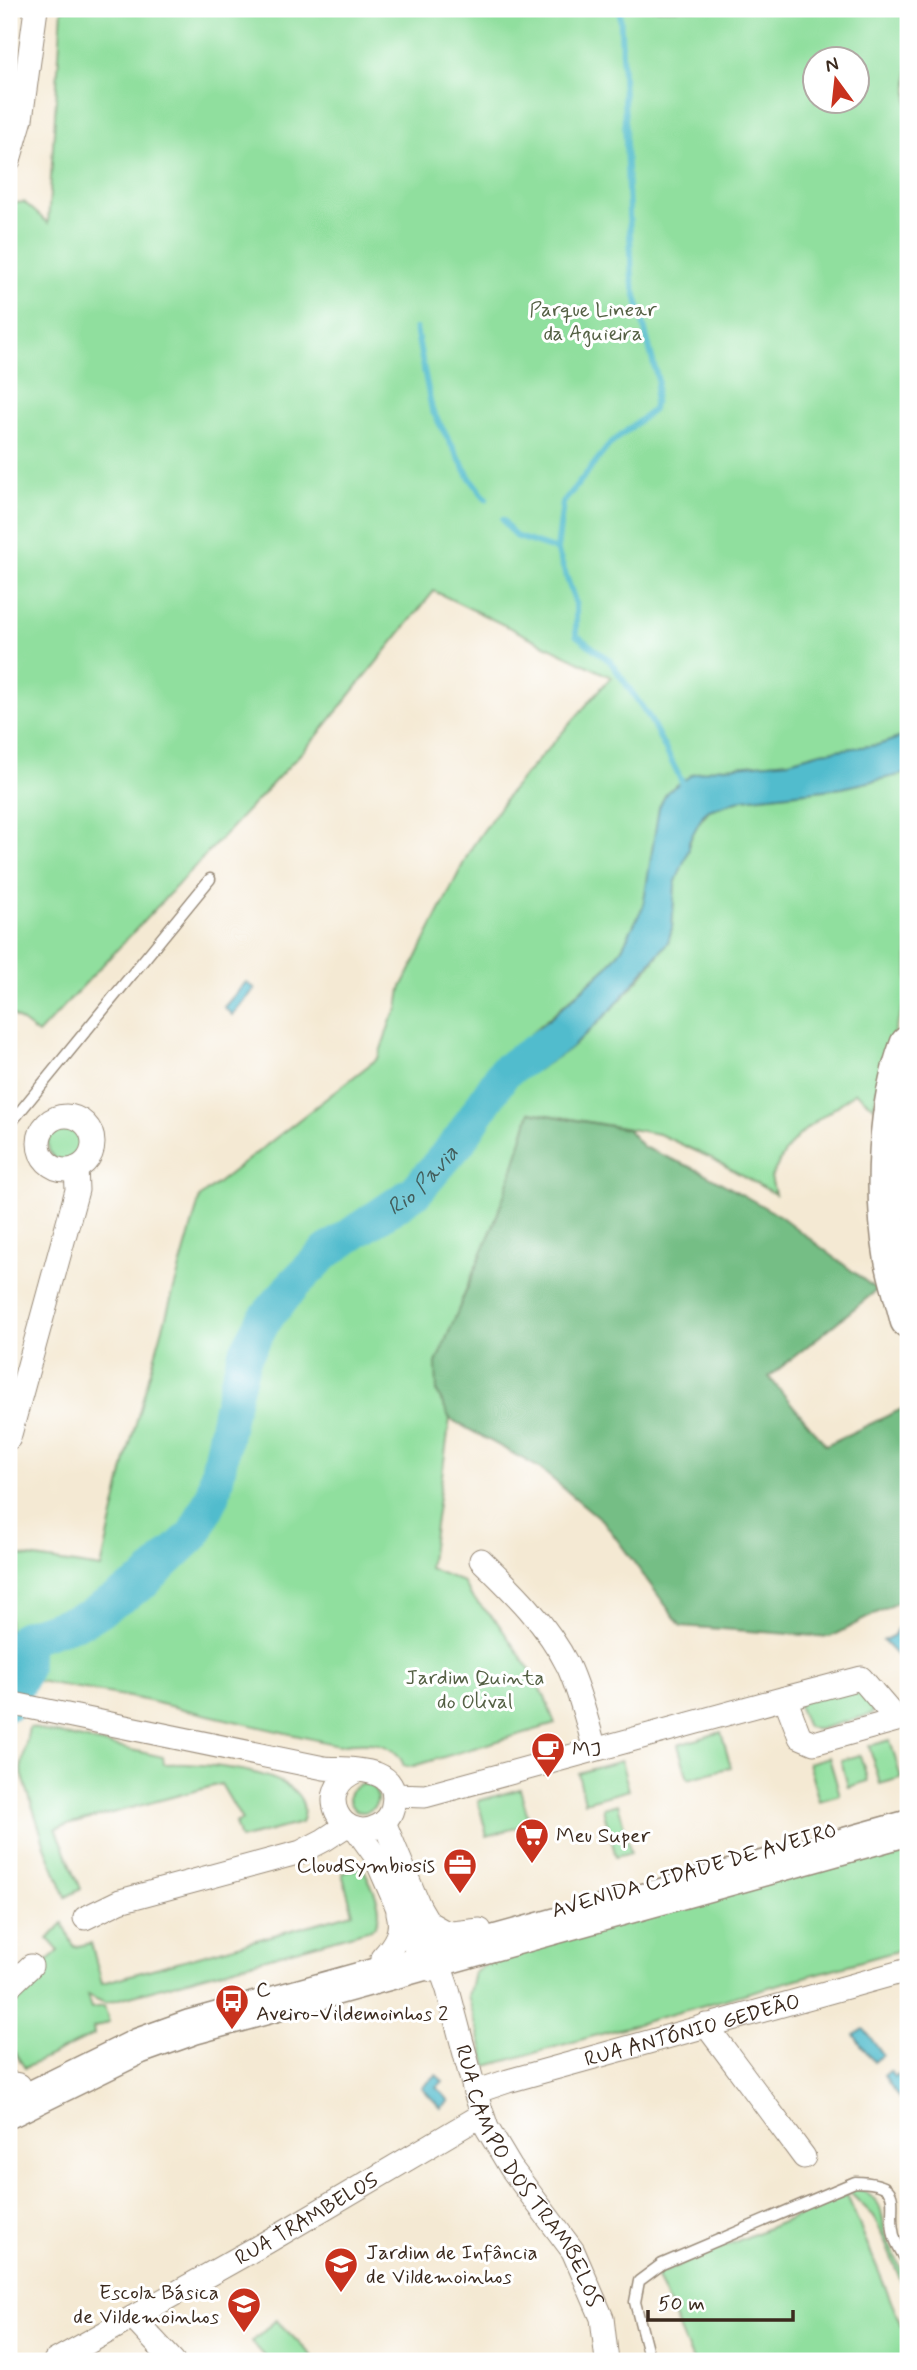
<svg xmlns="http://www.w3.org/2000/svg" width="917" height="2370" font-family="Mynerve,sans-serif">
  <rect width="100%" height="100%" fill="#fff"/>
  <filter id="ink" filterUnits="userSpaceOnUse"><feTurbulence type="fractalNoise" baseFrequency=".0143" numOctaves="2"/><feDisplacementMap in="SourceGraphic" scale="14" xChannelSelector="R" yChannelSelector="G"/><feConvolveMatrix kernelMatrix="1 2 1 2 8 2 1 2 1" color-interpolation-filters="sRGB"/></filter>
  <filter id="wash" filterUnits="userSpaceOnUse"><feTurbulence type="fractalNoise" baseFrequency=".00686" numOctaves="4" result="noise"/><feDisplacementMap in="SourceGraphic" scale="28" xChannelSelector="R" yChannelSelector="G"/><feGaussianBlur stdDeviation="1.57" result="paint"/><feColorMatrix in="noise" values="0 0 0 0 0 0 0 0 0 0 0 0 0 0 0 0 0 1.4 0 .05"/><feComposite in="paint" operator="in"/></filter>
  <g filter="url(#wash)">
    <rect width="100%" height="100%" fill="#f4e9d3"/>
    <!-- green -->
    <path fill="#90df9e" stroke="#66845e" stroke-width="2" fill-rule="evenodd" d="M62,9H908V735L878,745L821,752L789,761L716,768L693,774L641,915L622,948L608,966L509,1053L571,1048L611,1010L641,977L668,942L672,928L675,884L695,827L709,810L743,799L842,788L908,773V994L880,1070L874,1107L855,1092C834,1111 806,1124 789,1147C782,1156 777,1167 771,1177L775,1194L711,1158L659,1134L530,1112L512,1173L493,1227L462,1299L437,1392L450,1419L429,1568L463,1582L471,1596L497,1622L528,1667L544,1695L555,1724L410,1767L404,1766C395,1739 362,1741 338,1745L135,1698L9,1676V1554L101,1568L128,1451L200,1197L378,1058L391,1020L398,1009L401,989L470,850L510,792L611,677L434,591L317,736L38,1034L9,1012V204L24,202L48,223ZM816,60H858V102H816Z
      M48 1144a19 19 0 1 1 38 0a19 19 0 1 1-38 0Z
      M857,1687L871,1706L873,1712L869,1715L819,1729L807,1727L797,1703Z
      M29,1727L163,1757L164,1764C195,1763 324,1768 301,1823L240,1839L235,1823L242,1820L221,1784L56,1828L81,1889L66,1897L46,1849L21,1770Z
      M721,1732L731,1767L688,1779L678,1745Z
      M890,1740L901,1778L880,1784L869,1746Z
      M860,1755L868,1781L848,1787L841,1760Z
      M829,1757L840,1795L819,1801L808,1763Z
      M621,1761L629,1790L585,1802L578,1773Z
      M349 1798a14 14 0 1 1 28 0a14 14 0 1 1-28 0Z
      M520,1789L530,1824L487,1836L478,1801Z
      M618,1804L631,1853L616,1857L603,1808Z
      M908,1843V1948L487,2066L468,1996L474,1973L495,1958Z
      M363,1867C370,1884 390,1914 371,1929L105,2003L87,1995L91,2008L104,2006L109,2022L93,2028L94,2035L25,2068L9,2044V1995L59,1951L48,1939L63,1923L74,1947L91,1943L102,1983L353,1913L342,1873Z
      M855,2188C863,2189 872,2196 877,2203C884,2212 882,2225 886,2235C893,2257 908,2275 908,2298L874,2216L847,2190Z
      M847,2195L908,2342V2361H693L656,2275Z
      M276,2320L317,2361H269L252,2342Z"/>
    <!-- forest -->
    <path fill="#74be85" stroke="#587452" stroke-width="2" d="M530,1112L627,1129L643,1147L702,1172L780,1216L877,1290L769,1377L826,1445L908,1406V1597L830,1637L681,1626L604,1522L538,1467L450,1419L437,1392L436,1363L493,1227L512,1173Z"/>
    <!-- water -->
    <path fill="#51bccd" stroke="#467376" stroke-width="2" d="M908,735V773L842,788L743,799L709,810L703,815L689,841V849L675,884L672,928L668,942L611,1010L571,1048L537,1070L508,1053L533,1034L608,966L622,948L643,907L659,807L667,792L693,774L716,768L789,761L821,752L878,745Z
      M246,982L255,989L232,1015L224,1007Z
      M902,1625L908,1639V1672L901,1667L904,1663L883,1641L894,1635L897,1629Z
      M864,2029L883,2055L874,2062L854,2035Z
      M890,2071L894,2077L898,2074L908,2091L899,2098L884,2076Z
      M436,2075L443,2081L437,2087L449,2101L441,2108L422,2088Z"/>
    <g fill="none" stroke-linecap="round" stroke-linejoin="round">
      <!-- stream -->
      <path stroke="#51bccd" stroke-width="6" d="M620,9L632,280L658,381L653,410L610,444L563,503L557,550L576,604V635L610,661L649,717L684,786
        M416,329L432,410L470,478L486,499
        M503,520L515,536L557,550"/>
      <!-- river -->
      <path stroke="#51bccd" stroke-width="35" id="s1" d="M9,1703L24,1669L25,1638L87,1618L144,1582L194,1534L213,1495L230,1410L244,1357L263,1321L294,1284L326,1252L416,1191L459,1141L504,1072L559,1035"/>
    </g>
  </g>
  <g filter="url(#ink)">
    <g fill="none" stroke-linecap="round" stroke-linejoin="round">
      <!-- lane casing -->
      <g stroke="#988a78" stroke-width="13">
        <path id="lane" d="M9,1125L210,879
          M650,2361L635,2302L639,2281L662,2264L855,2182C911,2183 884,2205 895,2239C898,2247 904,2256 908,2264"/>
      </g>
      <!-- street casing -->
      <g stroke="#988a78" stroke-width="25">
        <g id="street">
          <path d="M9,160L21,119L36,9"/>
          <circle cx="66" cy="1143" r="27"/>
          <path d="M9,1438L77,1190L76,1168"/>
          <path d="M481,1560C514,1592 547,1624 568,1666C580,1692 587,1722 595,1749"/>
          <path d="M9,1703L324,1768C349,1770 401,1765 393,1805C392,1814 386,1822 378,1826C341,1845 312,1789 357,1771"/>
          <path d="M897,1720L861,1678L785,1698L800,1737L814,1743L897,1720L908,1715"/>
          <path d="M394,1795L425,1796L785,1698"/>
          <path d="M384,1822L419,1906L429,1923L445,1932L452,1933L480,1930"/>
          <path d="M356,1829L374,1854L412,1941L432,1970"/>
          <path id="s2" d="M419,1906L448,1990L475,2092L487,2128L511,2168L573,2251L602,2318L607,2361"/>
          <path d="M85,1918L120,1901L301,1852L324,1840L347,1825"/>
          <path d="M382,1958C395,1944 403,1931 398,1913"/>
          <path d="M9,1987L31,1966"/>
          <path d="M706,2025L804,2157"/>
          <path d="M9,2083L19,2085"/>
          <path id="s3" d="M475,2092L508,2081L908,1970"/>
          <path d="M133,2318L173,2361"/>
          <path id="s4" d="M55,2361L267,2242L482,2115"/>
        </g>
      </g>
      <!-- primary casing -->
      <g stroke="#988a78" stroke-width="38">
        <path id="primary" d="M908,1044C885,1105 881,1192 892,1257C896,1278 903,1299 908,1320
          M9,2110L139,2046L192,2027L908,1828"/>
      </g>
      <!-- lane -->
      <use href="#lane" stroke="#fff" stroke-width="10"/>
      <!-- street -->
      <use href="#street" stroke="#fff" stroke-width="23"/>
      <!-- primary -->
      <use href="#primary" stroke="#fff" stroke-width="35"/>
    </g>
  </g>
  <!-- icons -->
  <defs>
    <g id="cafe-pin" transform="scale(1.75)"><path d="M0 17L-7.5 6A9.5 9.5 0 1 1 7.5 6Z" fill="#c8321e" stroke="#fff"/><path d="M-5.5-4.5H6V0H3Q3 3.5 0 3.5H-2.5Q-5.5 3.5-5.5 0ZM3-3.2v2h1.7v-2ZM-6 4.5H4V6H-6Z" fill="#fff"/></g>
    <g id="supermarket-pin" transform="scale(1.75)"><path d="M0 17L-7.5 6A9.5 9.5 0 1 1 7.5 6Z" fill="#c8321e" stroke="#fff"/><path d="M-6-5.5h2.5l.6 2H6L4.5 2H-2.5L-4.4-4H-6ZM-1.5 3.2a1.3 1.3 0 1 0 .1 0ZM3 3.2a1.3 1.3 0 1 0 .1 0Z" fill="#fff"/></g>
    <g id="office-pin" transform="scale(1.75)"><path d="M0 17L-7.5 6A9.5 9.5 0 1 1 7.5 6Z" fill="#c8321e" stroke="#fff"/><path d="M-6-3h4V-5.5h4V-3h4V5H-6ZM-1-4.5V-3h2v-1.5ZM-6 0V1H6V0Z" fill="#fff"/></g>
    <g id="bus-pin" transform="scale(1.75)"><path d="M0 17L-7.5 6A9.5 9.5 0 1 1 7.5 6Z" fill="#c8321e" stroke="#fff"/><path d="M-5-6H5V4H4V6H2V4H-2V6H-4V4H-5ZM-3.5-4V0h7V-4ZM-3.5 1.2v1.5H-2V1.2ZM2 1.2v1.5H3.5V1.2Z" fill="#fff"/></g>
    <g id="school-pin" transform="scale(1.75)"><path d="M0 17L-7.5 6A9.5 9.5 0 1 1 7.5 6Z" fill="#c8321e" stroke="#fff"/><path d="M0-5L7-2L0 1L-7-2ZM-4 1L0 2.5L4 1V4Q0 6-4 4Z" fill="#fff"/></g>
  </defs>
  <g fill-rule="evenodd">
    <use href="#cafe-pin" x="548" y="1749"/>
    <use href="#supermarket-pin" x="532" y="1835"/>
    <use href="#office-pin" x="460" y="1865"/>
    <use href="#bus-pin" x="232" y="2001"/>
    <use href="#school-pin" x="341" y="2264"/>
    <use href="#school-pin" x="244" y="2304"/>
  </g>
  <g text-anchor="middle" stroke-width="6" stroke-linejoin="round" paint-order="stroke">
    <!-- park labels -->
    <g font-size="21" fill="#546044" stroke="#fff">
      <text x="593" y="316">Parque Linear<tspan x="593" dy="24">da Aguieira</tspan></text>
      <text x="475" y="1684">Jardim Quinta<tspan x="475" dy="24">do Olival</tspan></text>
    </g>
    <!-- poi labels -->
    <g font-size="21" fill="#3b2a1e" stroke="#fff" text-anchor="start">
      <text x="572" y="1756">MJ</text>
      <text x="556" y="1842">Meu Super</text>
      <text x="435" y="1872" text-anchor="end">CloudSymbiosis</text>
      <text x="256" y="1996">C<tspan x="256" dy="24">Aveiro-Vildemoinhos 2</tspan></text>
      <text x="366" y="2259">Jardim de Infância<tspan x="366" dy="24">de Vildemoinhos</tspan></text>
      <text x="219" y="2299" text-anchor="end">Escola Básica<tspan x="219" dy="24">de Vildemoinhos</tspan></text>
    </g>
    <!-- street labels -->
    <g font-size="21" fill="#3b2a1e" stroke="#fff">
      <text transform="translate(694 1870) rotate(-16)" y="7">AVENIDA CIDADE DE AVEIRO</text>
      <text dy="7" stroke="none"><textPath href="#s3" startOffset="226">RUA ANTÓNIO GEDEÃO</textPath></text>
      <text dy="7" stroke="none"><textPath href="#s2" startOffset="294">RUA CAMPO DOS TRAMBELOS</textPath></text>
      <text dy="7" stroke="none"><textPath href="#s4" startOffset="289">RUA TRAMBELOS</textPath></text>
    </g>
    <!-- water labels -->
    <g font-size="23" font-style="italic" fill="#435d5b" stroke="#fff">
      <text dy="8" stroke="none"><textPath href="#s1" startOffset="710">Rio Pavia</textPath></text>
    </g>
  </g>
  <!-- margin -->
  <rect width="917" height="2370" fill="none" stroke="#fff" stroke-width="35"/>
  <!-- north arrow -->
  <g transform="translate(836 80) rotate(345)"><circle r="33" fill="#ffffff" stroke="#b1aaa5" stroke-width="2"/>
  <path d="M0-5L12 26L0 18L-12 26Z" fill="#c8321e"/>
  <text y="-10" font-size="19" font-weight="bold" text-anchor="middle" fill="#3b2a1e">N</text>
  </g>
  <!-- scale -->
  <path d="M648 2310v10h145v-10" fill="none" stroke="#3b2a1e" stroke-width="3.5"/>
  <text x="658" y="2310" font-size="21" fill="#3b2a1e" stroke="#ffffff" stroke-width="5" paint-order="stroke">50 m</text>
</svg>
